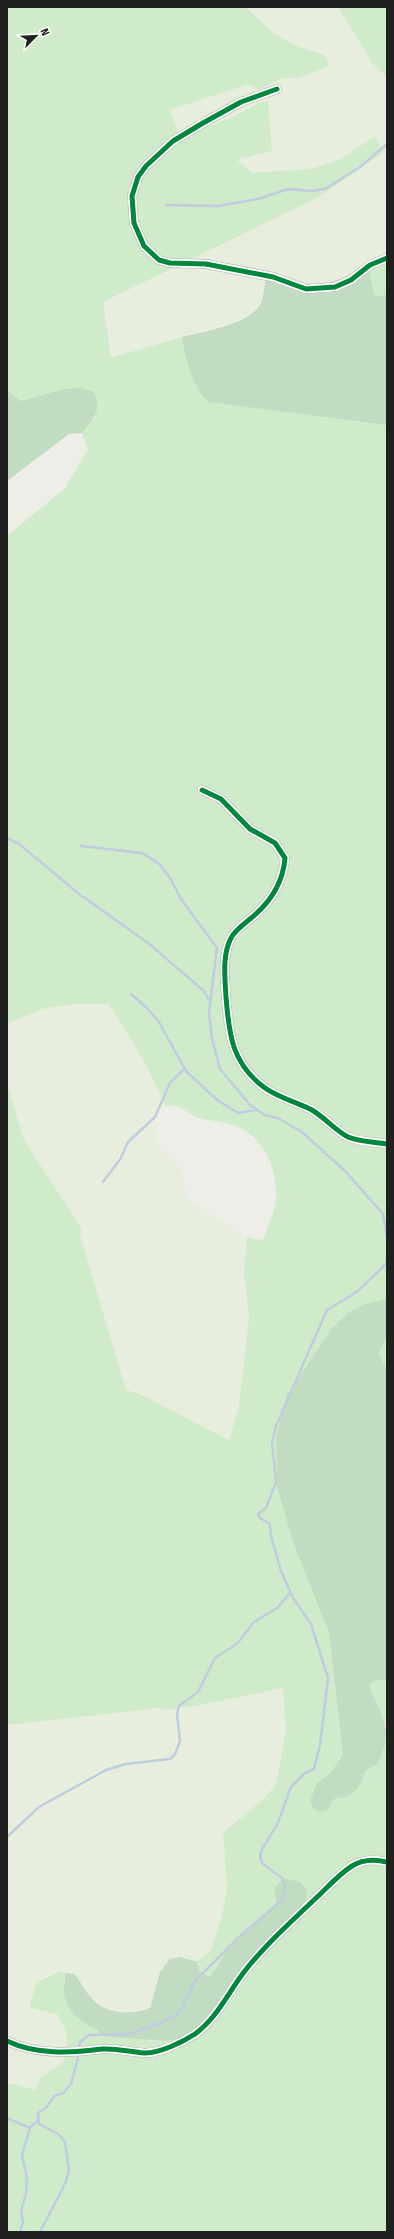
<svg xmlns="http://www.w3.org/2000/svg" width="394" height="2239" font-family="'Fira Sans Condensed',sans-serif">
  <rect width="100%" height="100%" fill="#eeeee9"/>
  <!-- farmland -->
  <path fill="#e8eedd" d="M246,7H338L373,64L387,77V255L367,265L346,278L318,285L301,283L261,303L252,315L231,323L113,357L103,301L319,197L384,152L375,136L339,160L310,169L252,173L238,161L259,103L232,117L180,138L170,110L249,84L257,90L283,78H298L325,55L302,49L266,29Z
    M73,1004H109L144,1061L166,1106L157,1112L156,1125L158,1133L154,1136L161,1150L182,1169L185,1194L193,1203L247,1237L244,1273L249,1318L239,1406L229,1440L135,1391L126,1390L80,1235L82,1229L24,1140L7,1084V1024L42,1009Z
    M283,1688L286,1730L276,1785L262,1800L223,1833L227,1889L221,1919L211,1950L196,1962L180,1957L157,1981L150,2008L141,2012L126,2013L99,2004L89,1996L82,1983L74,1974L60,1971L44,1977L37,1982L30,2002L46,2011L57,2014L66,2028L67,2051L63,2063L40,2078L36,2090L11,2083L7,2084V1725L161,1708L162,1710L195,1706Z"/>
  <!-- grass -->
  <path fill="#d0ebc9" d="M7,7H246C271,34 289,46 325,55L329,66L298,78H283L257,90L249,84L170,110L180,138L232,117L259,103L268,101L272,151L239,159L238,161L252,173L310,169L339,160L375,136L384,152L319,197L103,302L111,356L113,357L182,337L191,374L208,402L387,425V1299L365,1304L349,1312L332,1328L286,1396L276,1439L277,1487L293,1542L329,1633L343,1755L331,1772L317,1783L334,1799C354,1797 359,1790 365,1772L378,1763L387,1734V2232H7V2084L11,2083L36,2090L40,2078L63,2063C69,2041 69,2033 57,2014L31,2008L30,2002L37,1982L60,1971L65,1973L64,1989L91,2027L98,2030L145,2040L164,2041L182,2038L219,2009L232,1983L246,1963L305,1904L276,1897L277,1902L230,1946L210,1977L199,1971L196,1962L211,1950L221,1919L227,1889L223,1833L262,1800L276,1785L286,1730L283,1688L195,1706L162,1710L160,1708L7,1725V1084L24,1140L82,1229L80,1235L126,1390L138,1393L229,1440L239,1406L249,1318L244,1273L247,1237L253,1239L263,1240C267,1227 275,1212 276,1199C278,1172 265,1138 238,1127C226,1122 212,1121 199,1118C186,1115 181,1102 166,1106L144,1061L109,1004H73L42,1009L7,1024V536L65,488L88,449L82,433L96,416L64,389L20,401L7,389Z
    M338,7H387V77L373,64Z
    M387,255V294L376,297C371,289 371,274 368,264Z
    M387,1337V1371L379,1353Z
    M387,1679V1727L369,1686L373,1681Z"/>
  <!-- forest -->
  <path fill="#c1dcc0" d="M368,264C371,274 371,289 376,297L387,294V425L208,402C192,385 186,361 182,337C204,331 251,324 261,303C264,295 265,284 266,275C313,286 325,291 368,264Z
    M82,388L94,392C102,411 94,418 82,433L69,434L7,481V389L20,401L64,389Z
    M387,1299V1337L379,1353L387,1371V1679L373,1681L369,1686C383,1719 394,1728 378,1763L365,1772C359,1790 354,1797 334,1799L327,1810L319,1812L313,1808L310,1801L317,1783L331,1772L343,1755L329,1633L293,1542L277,1487L276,1439L286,1396L332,1328L349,1312L365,1304Z
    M286,1879L300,1882L307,1889L305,1904L246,1963L232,1983L219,2009L206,2022L182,2038L164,2041L100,2036L98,2030C82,2024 63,2009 64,1989C64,1984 66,1979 65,1973L74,1974C81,1981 83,1988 89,1995C102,2014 131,2016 150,2008L160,1972L170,1959L180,1957L197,1962L199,1971L210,1977L230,1946L277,1902C273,1890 274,1884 286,1879Z"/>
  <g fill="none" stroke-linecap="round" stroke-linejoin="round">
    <!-- stream -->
    <path stroke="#becde0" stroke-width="2.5" d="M166,205L218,206L258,199L288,189L311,191L325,189L360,167L387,144
      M7,838L18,843L79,894L148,943L204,991L209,1000
      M81,846L142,853L152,859L161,866L170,878L181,899L217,948L209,1013L212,1039L220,1069L251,1106L265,1115L278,1118L302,1132L345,1171L383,1214L387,1237
      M131,994L147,1008L159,1022L186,1071L217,1100L238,1113L256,1110
      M103,1182L121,1158L128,1142L155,1117L170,1083L184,1069
      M7,1837L39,1807L106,1770L126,1764L170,1759L175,1754L180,1741L177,1714L179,1706L198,1692L215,1658L237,1644L254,1622L277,1608L290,1593
      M79,2049L80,2042L89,2035L129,2034L160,2023L176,2015L182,2008L195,1981L238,1938L282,1900L285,1889L283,1879L262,1863L260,1856L262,1849L277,1825L291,1787L305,1773L314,1769L320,1745L328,1678L311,1624L293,1598L281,1571L271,1536L270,1524L260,1518L258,1514L266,1508L276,1482L272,1443L276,1426L327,1310L358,1291L387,1263
      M7,2118L30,2128
      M20,2232L23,2222L21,2211L26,2194L27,2178L22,2155L30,2128L38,2120
      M40,2232L65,2184L69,2170L65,2142L58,2134L39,2124L38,2113L47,2107L54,2096L63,2093L71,2084L79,2054"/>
    <!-- minor casing -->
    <g stroke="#c7c7c5" stroke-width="10">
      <path id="minor" d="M277,89L241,102L203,123L173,141L146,166L138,177L132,196L134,223L144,246L159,260L170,263L206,264L273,277L306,289L335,287L351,280L370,265L387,258
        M202,790L221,799L250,829L275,843L285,858C283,884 270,903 250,919C244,924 235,930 231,938C222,955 225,978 226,997C229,1035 232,1064 265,1088C279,1098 297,1102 312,1110C325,1118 335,1130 348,1137C360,1142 375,1142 387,1144
        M7,2041C36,2055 71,2053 102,2049C117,2048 130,2052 145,2053C160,2053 183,2042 195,2034C217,2018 228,1993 244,1972C265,1945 291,1922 316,1898C327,1888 339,1874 352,1866C363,1859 375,1859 387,1862"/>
    </g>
    <!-- minor -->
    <use href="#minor" stroke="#fcfcfc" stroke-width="8"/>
    <!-- cycleway casing -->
    <g stroke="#fff" stroke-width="8">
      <path id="cycleway" d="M277,89L241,102L203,123L173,141L146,166L138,177L132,196L134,223L144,246L159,260L170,263L206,264L273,277L306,289L335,287L351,280L370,265L387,258
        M202,790L221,799L250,829L275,843L285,858C283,884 270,903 250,919C244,924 235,930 231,938C222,955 225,978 226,997C229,1035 232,1064 265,1088C279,1098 297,1102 312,1110C325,1118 335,1130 348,1137C360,1142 375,1142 387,1144
        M7,2041C36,2055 71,2053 102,2049C117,2048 130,2052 145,2053C160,2053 183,2042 195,2034C217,2018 228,1993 244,1972C265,1945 291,1922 316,1898C327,1888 339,1874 352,1866C363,1859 375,1859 387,1862"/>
    </g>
    <!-- cycleway -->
    <use href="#cycleway" stroke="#00873e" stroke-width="5"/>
  </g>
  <!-- border -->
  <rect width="394" height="2239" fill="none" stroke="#202020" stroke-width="16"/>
  <!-- north arrow -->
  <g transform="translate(36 36) rotate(66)" stroke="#ffffff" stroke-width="3" paint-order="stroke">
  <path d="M0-3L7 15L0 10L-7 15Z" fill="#202020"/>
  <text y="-6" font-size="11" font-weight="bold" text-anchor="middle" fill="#202020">N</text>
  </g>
</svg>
